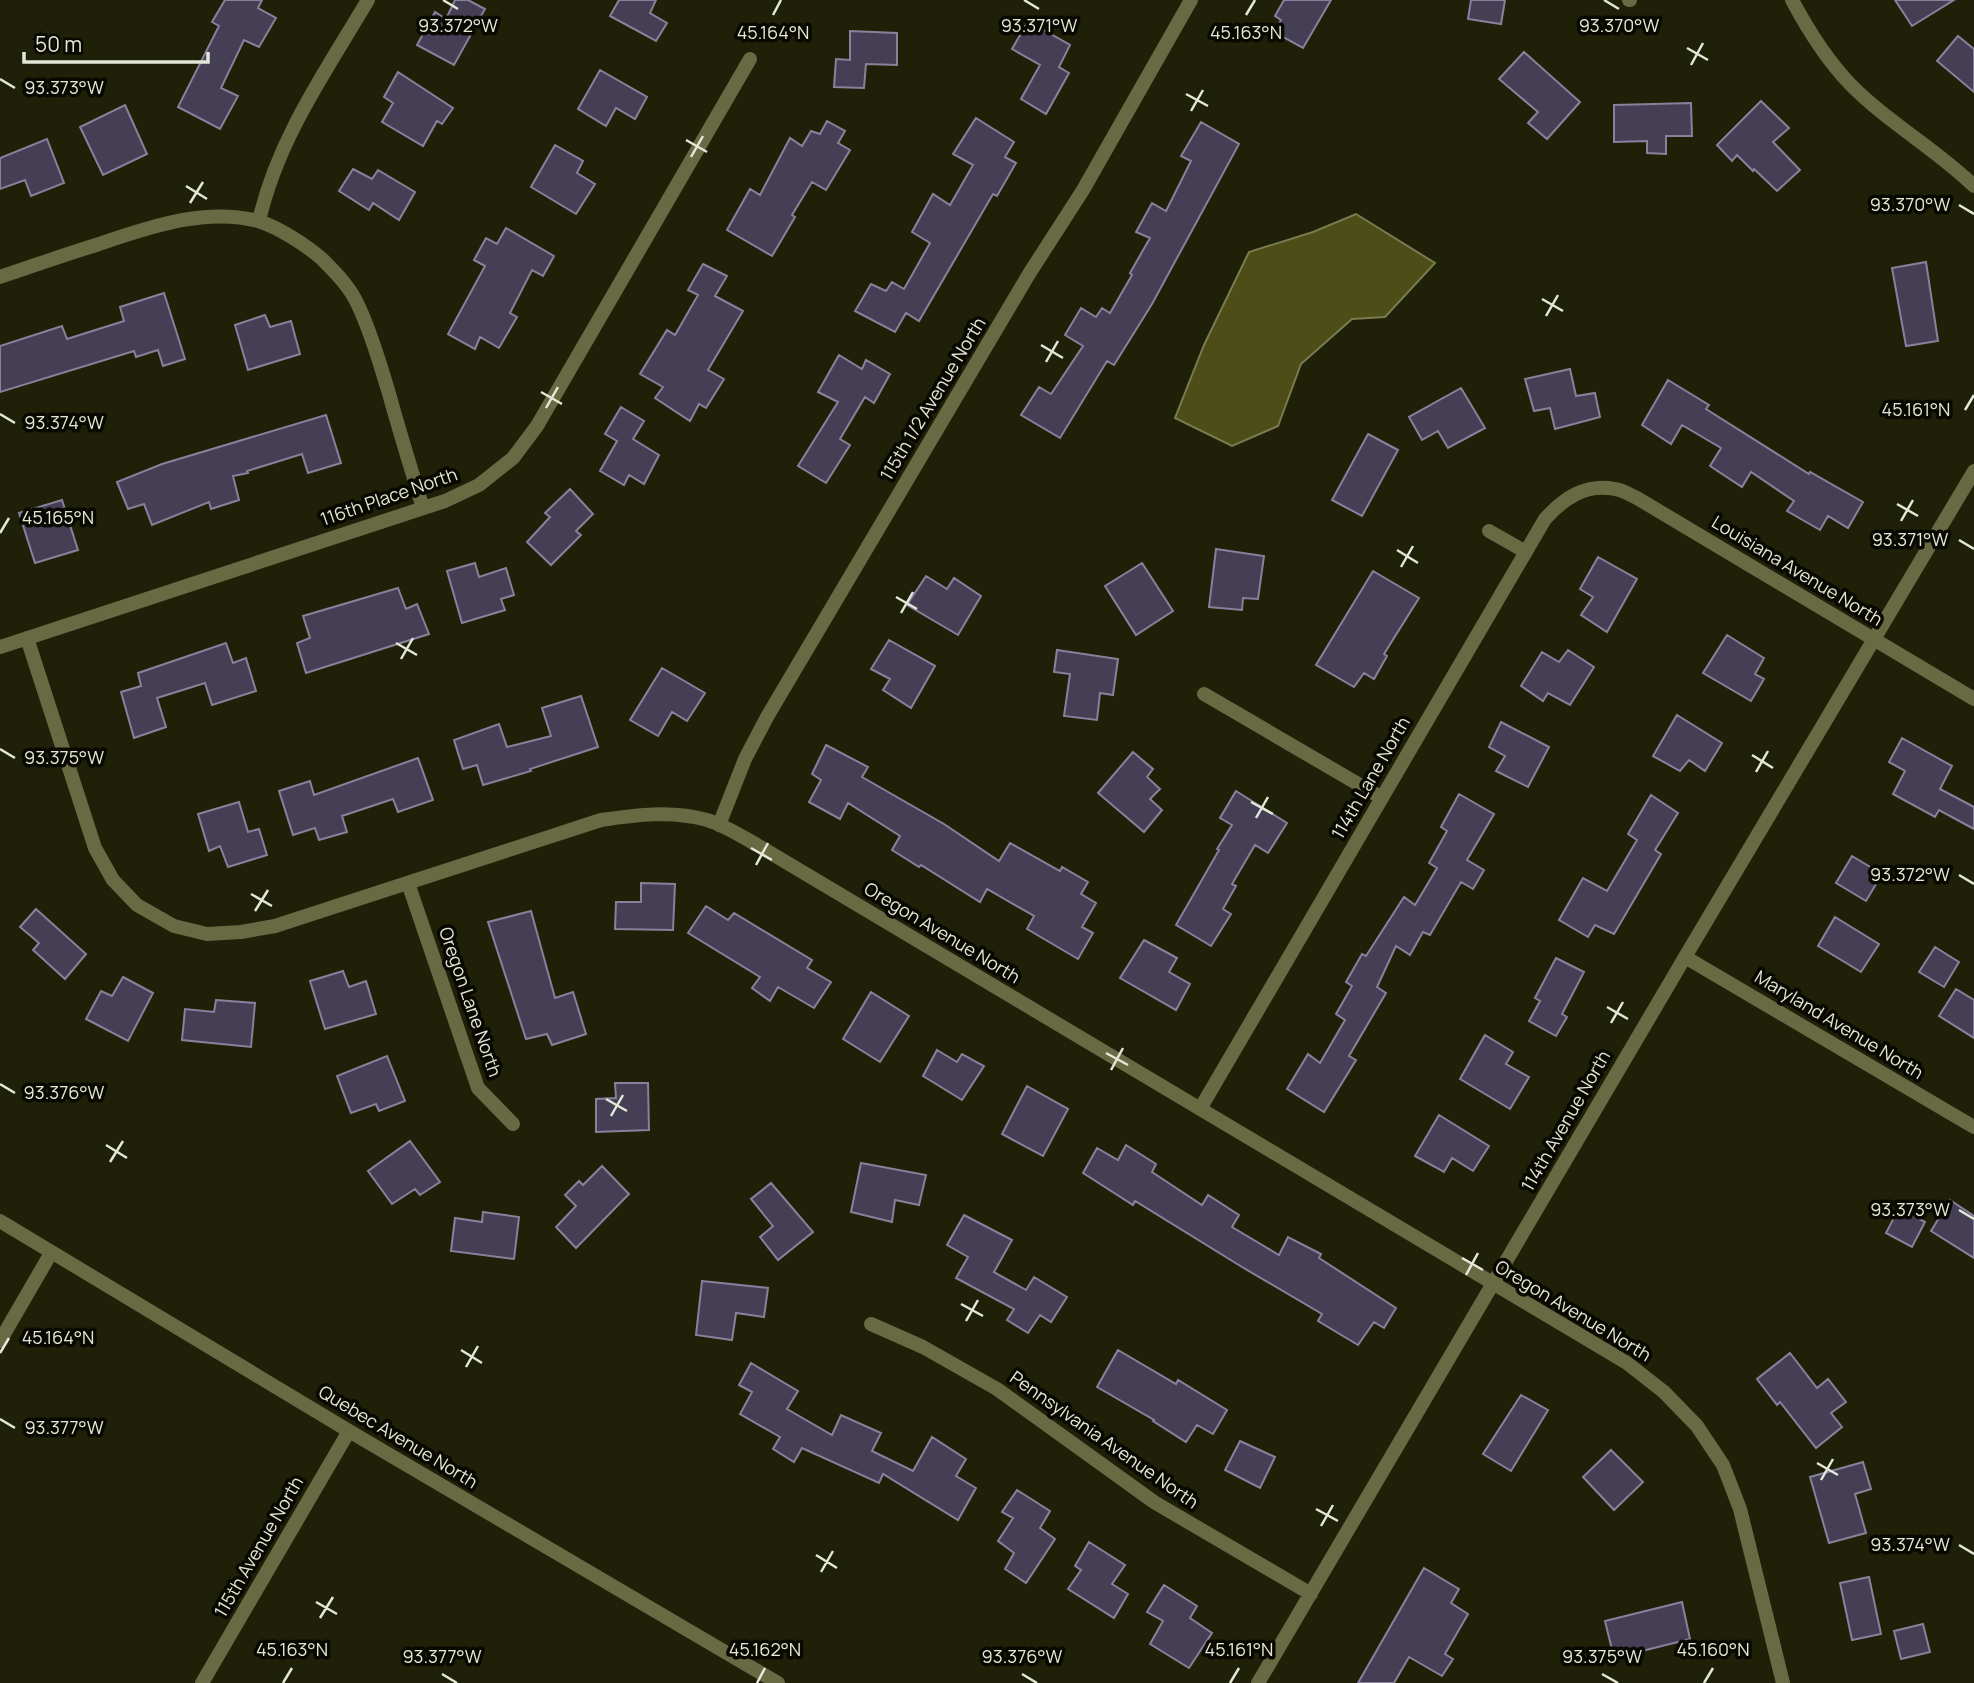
<svg xmlns="http://www.w3.org/2000/svg" width="1974" height="1683" font-family="Manrope,sans-serif">
  <rect width="100%" height="100%" fill="#1f2008"/>
  <!-- water -->
  <path fill="#4c4d17" stroke="#7a7b51" stroke-width="2" d="M1356,214L1435,263L1385,317L1352,319L1301,364L1278,426L1232,446L1175,418L1204,345L1249,252L1313,232Z"/>
  <!-- building -->
  <path fill="#453f56" stroke="#87819b" stroke-width="2" d="M225,0H262L258,8L276,18L259,47L244,40L221,88L238,96L220,129L178,107L219,26L212,22Z
    M455,0H468L485,9L454,65L417,45L435,12L446,19Z
    M619,0H656L650,13L667,23L656,41L610,16Z
    M1284,0H1331L1303,48L1274,32L1281,20L1275,16Z
    M1471,0H1505L1501,24L1468,19Z
    M1895,0H1954L1912,26Z
    M1028,21L1070,45L1059,67L1069,73L1046,114L1021,99L1040,65L1012,49Z
    M850,31L897,33V65L866,64L864,88L834,87L836,59L850,60Z
    M1958,36L1974,49V92L1937,61Z
    M1524,52L1580,102L1547,139L1528,123L1538,112L1499,79Z
    M600,70L647,97L635,119L616,108L606,126L578,109Z
    M398,72L453,108L442,124L437,121L423,146L382,122L393,103L384,97Z
    M1761,101L1789,128L1773,142L1800,170L1777,191L1754,169L1753,171L1737,155L1732,161L1717,145Z
    M1691,103L1692,136H1666V154L1647,153V141L1614,142V105Z
    M125,105L147,154L103,175L80,127Z
    M976,118L1014,142L1005,157L1016,163L997,196L993,194L919,321L906,313L895,332L855,311L871,284L886,291L892,282L904,289L930,243L912,232L933,194L950,205L973,165L953,154Z
    M827,121L845,131L838,143L850,150L826,190L812,182L792,215L795,217L772,256L727,230L750,189L760,195L790,138L802,146L811,131L820,134Z
    M1201,122L1239,144L1152,304L1114,365L1107,361L1060,438L1021,415L1039,387L1051,394L1083,346L1065,335L1081,308L1096,317L1102,308L1110,313L1132,275L1130,273L1150,238L1136,232L1152,203L1166,211L1191,161L1181,156Z
    M47,139L64,183L31,196L25,180L0,189V158Z
    M555,145L583,161L577,173L595,184L576,214L531,187Z
    M353,169L372,179L378,170L415,192L399,220L373,203L369,210L339,191Z
    M506,228L554,256L543,276L532,270L510,313L517,317L499,348L480,337L475,349L448,334L485,266L474,260L486,238L497,244Z
    M1926,262L1938,341L1906,346L1892,268Z
    M703,264L727,276L715,296L743,311L708,370L724,379L706,408L699,404L690,421L655,398L663,387L640,374L667,330L675,335L698,295L688,290Z
    M164,293L185,359L163,366L158,350L136,357L134,351L0,392V346L62,326L67,339L124,321L120,307Z
    M265,315L270,327L291,321L300,354L248,370L235,325Z
    M839,355L862,369L866,360L890,374L874,403L865,397L840,439L850,445L826,483L798,466L838,402L818,392Z
    M1570,369L1576,396L1595,393L1600,417L1555,429L1550,408L1534,411L1525,379Z
    M1668,380L1709,405L1706,409L1809,474L1810,472L1863,502L1848,528L1828,516L1820,530L1787,511L1794,501L1751,472L1742,487L1710,466L1721,448L1682,425L1671,444L1642,425Z
    M1461,388L1485,428L1448,448L1438,431L1422,440L1409,417Z
    M621,407L644,421L633,439L659,455L644,484L629,475L624,485L600,471L617,441L605,434Z
    M326,415L341,463L308,473L302,454L247,471L248,473L233,476L239,500L211,509L209,502L152,525L144,504L128,509L117,482L162,464Z
    M1368,434L1398,450L1362,516L1332,500Z
    M570,489L593,514L576,531L581,535L551,565L527,542L550,517L545,513Z
    M62,500L78,550L35,563L19,513Z
    M1216,549L1264,556L1258,599L1243,598L1242,610L1209,607Z
    M1598,557L1637,579L1607,632L1581,615L1593,597L1580,589Z
    M475,563L479,577L506,568L514,595L501,599L505,610L462,623L447,571Z
    M1142,563L1173,611L1136,635L1105,586Z
    M1373,571L1419,598L1384,654L1387,656L1374,679L1364,673L1354,687L1316,665Z
    M926,576L947,589L954,578L981,596L958,635L907,605Z
    M398,588L406,609L417,604L429,634L306,673L297,643L310,638L303,616Z
    M1727,635L1764,658L1755,674L1764,679L1751,701L1703,673Z
    M889,640L935,666L911,708L883,690L890,679L871,669Z
    M226,643L233,663L246,658L256,691L212,705L205,683L157,698L166,727L134,738L121,692L141,686L138,673Z
    M1057,650L1118,659L1113,695L1100,693L1097,720L1064,716L1070,674L1054,672Z
    M1568,650L1594,667L1570,705L1548,693L1543,701L1521,686L1542,652L1559,662Z
    M662,668L705,693L687,721L672,712L658,736L630,720Z
    M581,696L598,747L530,769L531,771L483,785L477,765L463,769L454,740L499,724L507,747L551,736L542,708Z
    M1677,715L1722,743L1705,771L1689,760L1680,771L1653,756Z
    M1501,722L1549,747L1528,787L1496,771L1505,756L1489,747Z
    M1902,738L1952,766L1940,789L1974,807V829L1939,810L1935,817L1893,794L1905,771L1889,762Z
    M826,745L868,767L862,777L944,824L999,861L1010,843L1060,871L1062,867L1088,882L1081,894L1096,903L1082,927L1093,933L1078,959L1027,929L1034,916L987,889L980,902L921,865L919,867L892,850L900,836L848,803L840,819L809,802L821,780L812,774Z
    M1133,752L1153,769L1147,777L1160,789L1150,799L1162,810L1144,832L1098,793Z
    M418,758L433,800L398,812L393,799L342,816L347,832L319,840L315,828L293,835L279,791L310,781L314,795Z
    M1236,791L1287,823L1268,853L1255,845L1232,884L1236,886L1223,909L1231,914L1211,946L1176,925L1219,850L1217,849L1232,825L1220,818Z
    M1459,794L1494,814L1467,860L1484,870L1473,889L1461,882L1430,935L1423,932L1410,955L1396,946L1377,987L1386,993L1349,1056L1356,1060L1324,1112L1287,1089L1308,1054L1320,1063L1345,1020L1336,1014L1352,986L1346,982L1362,954L1366,956L1404,897L1415,905L1437,868L1429,863L1447,831L1441,827Z
    M1651,795L1678,813L1655,850L1661,854L1614,934L1595,925L1588,937L1559,920L1583,878L1607,891L1637,840L1628,834Z
    M239,802L248,832L259,829L267,855L228,867L220,846L209,851L198,814Z
    M1852,856L1882,874L1866,901L1836,883Z
    M641,883L675,884L673,930L615,929L616,902H641Z
    M706,906L728,920L734,913L812,960L807,968L831,982L814,1008L778,987L770,1001L752,988L760,977L688,933Z
    M36,909L86,954L65,979L33,950L39,943L20,927Z
    M531,911L555,998L573,992L586,1034L552,1045L547,1034L526,1039L488,922Z
    M1835,917L1879,944L1861,972L1818,946Z
    M1144,940L1177,958L1169,972L1190,984L1176,1010L1120,978Z
    M1935,947L1959,962L1944,987L1919,972Z
    M1556,958L1584,972L1562,1014L1567,1017L1556,1036L1529,1021L1540,1001L1535,998Z
    M343,971L349,987L366,981L376,1014L325,1029L310,981Z
    M123,977L153,993L128,1041L86,1019L101,991L112,996Z
    M1956,989L1974,1000V1038L1939,1016Z
    M871,992L909,1016L880,1062L843,1039Z
    M216,1000L255,1003L251,1047L182,1040L185,1009L214,1012Z
    M1485,1035L1513,1052L1506,1064L1529,1077L1510,1109L1460,1079Z
    M937,1050L957,1062L962,1054L984,1066L962,1100L923,1076Z
    M387,1056L405,1101L379,1111L376,1104L351,1113L337,1076Z
    M615,1083H648L649,1130L596,1132V1099L616,1098Z
    M1027,1086L1068,1109L1043,1156L1002,1134Z
    M1439,1115L1489,1146L1473,1171L1452,1158L1444,1172L1415,1156Z
    M410,1141L440,1182L420,1195L415,1189L392,1204L368,1171Z
    M1126,1145L1156,1164L1152,1172L1202,1205L1208,1195L1239,1215L1232,1227L1279,1255L1288,1237L1321,1254L1319,1258L1396,1308L1384,1328L1374,1322L1358,1345L1318,1321L1322,1314L1242,1267L1135,1201L1133,1205L1083,1173L1097,1148L1118,1160Z
    M861,1163L926,1175L919,1205L895,1200L892,1222L851,1212Z
    M602,1166L629,1194L576,1248L556,1227L576,1206L565,1195L579,1181L583,1185Z
    M771,1183L813,1232L778,1260L760,1237L773,1226L751,1199Z
    M1950,1200L1974,1216V1258L1931,1231Z
    M1899,1208L1925,1222L1912,1247L1886,1233Z
    M483,1212L519,1217L514,1259L451,1251L455,1218L482,1222Z
    M964,1215L1012,1240L994,1272L1026,1290L1034,1277L1067,1297L1051,1322L1040,1315L1028,1333L1007,1320L1014,1309L956,1278L968,1257L947,1245Z
    M702,1281L768,1288L764,1317L736,1313L732,1340L696,1335Z
    M1118,1350L1176,1384L1178,1380L1227,1410L1213,1434L1197,1425L1186,1442L1153,1421L1154,1420L1097,1387Z
    M1790,1353L1817,1388L1828,1379L1846,1402L1831,1413L1842,1427L1816,1448L1780,1402L1777,1405L1757,1379Z
    M751,1363L798,1391L787,1409L832,1435L841,1415L881,1433L872,1451L913,1471L932,1437L966,1459L956,1476L976,1488L958,1520L883,1474L879,1483L802,1448L794,1462L773,1449L780,1437L740,1414L752,1392L739,1385Z
    M1521,1395L1548,1410L1511,1471L1483,1454Z
    M1240,1441L1275,1457L1260,1488L1225,1470Z
    M1611,1450L1643,1482L1614,1510L1583,1477Z
    M1863,1462L1871,1489L1855,1494L1866,1533L1829,1543L1810,1477Z
    M1017,1490L1050,1511L1040,1528L1055,1539L1026,1583L1005,1569L1014,1553L998,1541L1013,1518L1002,1512Z
    M1089,1542L1125,1565L1112,1584L1128,1594L1114,1618L1068,1589L1081,1570L1075,1566Z
    M1424,1568L1459,1589L1451,1603L1468,1614L1445,1654L1453,1659L1442,1676L1409,1657L1394,1683H1358Z
    M1869,1577L1881,1634L1852,1640L1840,1583Z
    M1164,1585L1197,1606L1190,1618L1212,1633L1189,1668L1150,1644L1163,1621L1147,1612Z
    M1682,1602L1690,1639L1614,1658L1605,1621Z
    M1923,1624L1930,1652L1901,1659L1894,1631Z"/>
  <g fill="none" stroke-linecap="round" stroke-linejoin="round">
    <!-- minor -->
    <path stroke="#686a44" stroke-width="14" d="M1629,0H1630
      M1792,0C1808,30 1826,59 1850,84C1887,122 1936,149 1974,186
      M259,221C277,140 326,71 368,0
      M0,277C32,266 64,255 96,245C147,228 204,207 258,221C278,227 306,245 322,259C336,273 350,287 358,305C371,332 379,361 388,390C399,430 411,469 423,508
      M1489,531L1526,552
      M27,638L95,848L113,880L137,905L174,926L207,934L241,932L275,926L601,820C636,815 672,810 707,820C724,825 741,836 757,845L1627,1363L1664,1392L1697,1426L1723,1465L1740,1509L1783,1683
      M0,647L445,501L479,485L513,458L537,426L750,59
      M1204,694L1382,798
      M719,825L745,759L767,717L1029,274L1083,190L1191,0
      M408,883L478,1088L513,1124
      M1685,957L1974,1127
      M1200,1109L1545,519C1564,498 1586,483 1615,489C1623,490 1630,495 1637,498L1974,699
      M0,1221L349,1431L778,1683
      M871,1324L923,1347L997,1389L1154,1502L1311,1594
      M0,1341L51,1253
      M202,1683L349,1431
      M1258,1683L1685,957L1974,471"/>
  </g>
  <!-- ticks -->
  <path fill="none" stroke="#e4e6d7" stroke-width="2.5" d="M443,0L458,9M1024,0L1039,9M1604,0L1619,9M773,15L781,0M1246,15L1255,0M1687,48L1708,60M1691,65L1703,43M0,79L15,88M1186,94L1208,106M1191,111L1203,90M686,140L707,152M691,157L703,136M186,186L207,199M190,203L203,182M1959,205L1974,214M1542,299L1563,311M1546,316L1558,295M1041,345L1063,358M1046,362L1058,341M541,392L562,404M546,408L558,387M1965,410L1974,395M0,414L15,423M1897,504L1918,516M1901,521L1913,500M0,533L9,518M1959,540L1974,549M1397,550L1418,563M1401,567L1413,546M896,597L917,609M901,613L913,592M396,643L417,655M401,659L413,638M0,749L15,758M1752,755L1773,768M1756,772L1768,751M1251,802L1273,814M1256,818L1268,797M751,848L772,860M756,865L768,843M1959,875L1974,884M251,894L272,906M255,911L268,890M1607,1007L1628,1019M1611,1023L1623,1002M1106,1053L1128,1065M1111,1070L1123,1048M0,1084L15,1093M606,1099L627,1111M611,1116L623,1095M106,1145L127,1158M110,1162L123,1141M1959,1210L1974,1219M1462,1258L1483,1270M1466,1275L1478,1253M961,1304L983,1316M966,1321L978,1300M461,1350L482,1363M0,1353L9,1338M466,1367L478,1346M0,1419L15,1428M1817,1463L1838,1475M1821,1480L1833,1459M1316,1509L1338,1521M1321,1526L1333,1505M1959,1545L1974,1554M816,1555L837,1568M821,1572L833,1551M316,1602L337,1614M320,1618L333,1597M442,1674L457,1683M1022,1674L1037,1683M1602,1674L1618,1683M283,1683L292,1668M757,1683L765,1668M1230,1683L1239,1668M1704,1683L1713,1668"/>
  <g text-anchor="middle" stroke-width="7" stroke-linejoin="round" paint-order="stroke">
    <!-- street labels -->
    <g font-size="18" fill="#e4e6d7" stroke="#090902">
      <text transform="translate(933 399) rotate(-59)" y="6">115th 1/2 Avenue North</text>
      <text transform="translate(389 497) rotate(-19)" y="6">116th Place North</text>
      <text transform="translate(1797 571) rotate(31)" y="6">Louisiana Avenue North</text>
      <text transform="translate(1371 778) rotate(-60)" y="6">114th Lane North</text>
      <text transform="translate(942 933) rotate(31)" y="6">Oregon Avenue North</text>
      <text transform="translate(470 1002) rotate(71)" y="6">Oregon Lane North</text>
      <text transform="translate(1839 1025) rotate(31)" y="6">Maryland Avenue North</text>
      <text transform="translate(1566 1121) rotate(-60)" y="6">114th Avenue North</text>
      <text transform="translate(1573 1311) rotate(31)" y="6">Oregon Avenue North</text>
      <text transform="translate(398 1437) rotate(31)" y="6">Quebec Avenue North</text>
      <text transform="translate(1104 1440) rotate(35)" y="6">Pennsylvania Avenue North</text>
      <text transform="translate(259 1547) rotate(-60)" y="6">115th Avenue North</text>
    </g>
  </g>
  <g font-size="18" text-anchor="middle" fill="#e4e6d7" stroke="#090902" stroke-width="7" stroke-linejoin="round" paint-order="stroke">
    <text x="458" y="32">93.372°W</text>
    <text x="1619" y="32">93.370°W</text>
    <text x="1039" y="32">93.371°W</text>
    <text x="773" y="39">45.164°N</text>
    <text x="1246" y="39">45.163°N</text>
    <text x="64" y="94">93.373°W</text>
    <text x="1910" y="211">93.370°W</text>
    <text x="1916" y="416">45.161°N</text>
    <text x="64" y="429">93.374°W</text>
    <text x="58" y="524">45.165°N</text>
    <text x="1910" y="546">93.371°W</text>
    <text x="64" y="764">93.375°W</text>
    <text x="1910" y="881">93.372°W</text>
    <text x="64" y="1099">93.376°W</text>
    <text x="1910" y="1216">93.373°W</text>
    <text x="58" y="1344">45.164°N</text>
    <text x="64" y="1434">93.377°W</text>
    <text x="1910" y="1551">93.374°W</text>
    <text x="292" y="1656">45.163°N</text>
    <text x="765" y="1656">45.162°N</text>
    <text x="1239" y="1656">45.161°N</text>
    <text x="1713" y="1656">45.160°N</text>
    <text x="442" y="1663">93.377°W</text>
    <text x="1022" y="1663">93.376°W</text>
    <text x="1602" y="1663">93.375°W</text>
  </g>
  <!-- scale -->
  <path d="M24 52v10h184v-10" fill="none" stroke="#e4e6d7" stroke-width="3.5"/>
  <text x="35" y="52" font-size="21" fill="#e4e6d7" stroke="#090902" stroke-width="5" paint-order="stroke">50 m</text>
</svg>
